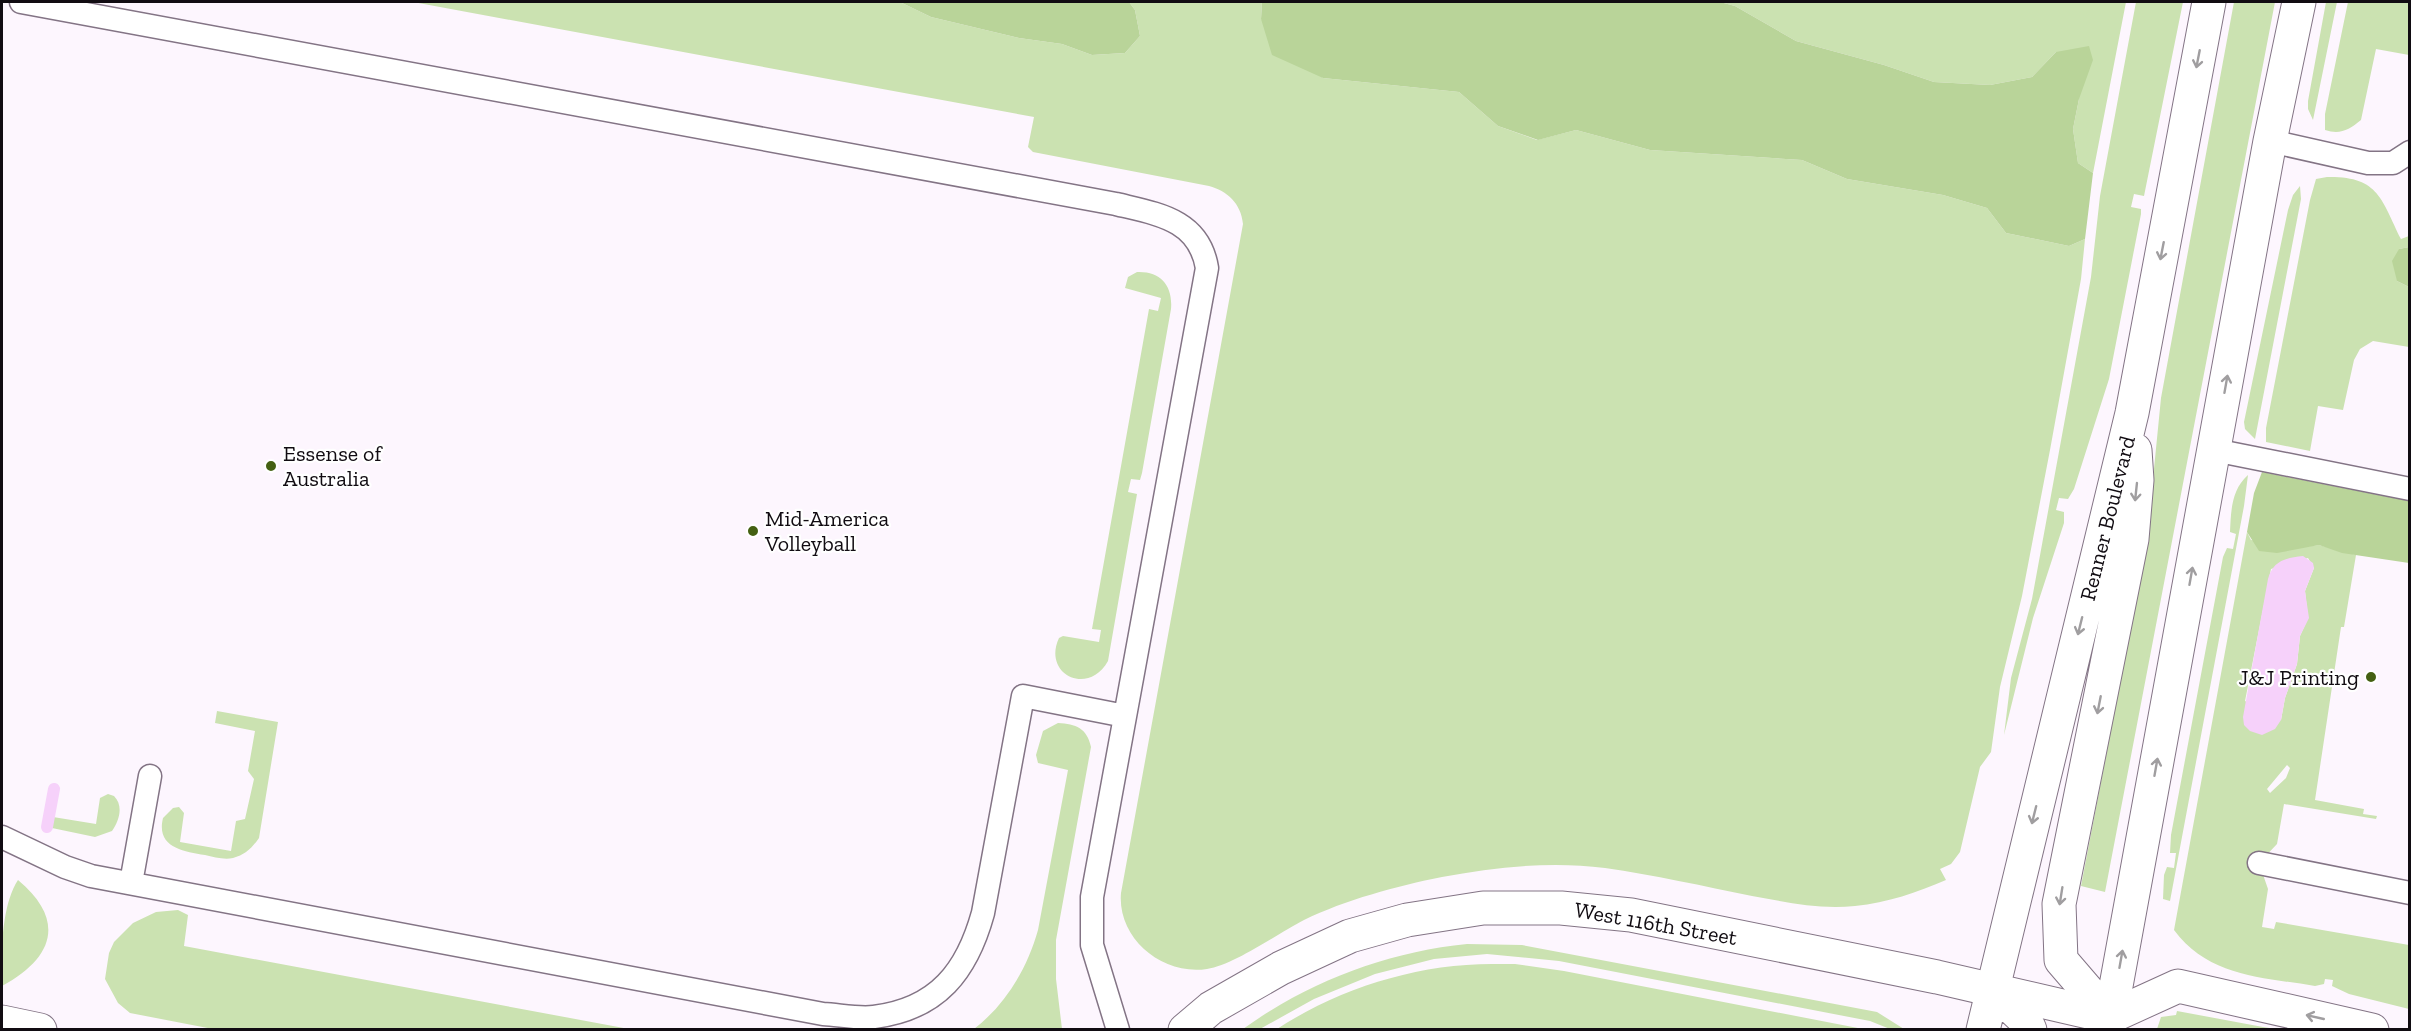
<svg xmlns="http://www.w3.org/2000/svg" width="2411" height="1031" font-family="'Zilla Slab',serif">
  <rect width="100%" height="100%" fill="#fdf6fe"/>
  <!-- green -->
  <path fill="#cbe2b1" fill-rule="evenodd" d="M413,2H900L931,17L1019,38L1062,44L1092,55L1125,53L1140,36L1135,10L1129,2H1262L1261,19L1323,78L1459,92L1498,126L1537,140L1576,130L1650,150L1802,160L1847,179L1943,195L1987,208L2006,233L2069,246L2085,239L2081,279L2050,450L2022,596L2000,687L1991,752L1980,767L1960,852L1951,864L1940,869L1946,880C1917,892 1888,903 1855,906C1820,910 1786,902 1752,896C1703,886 1654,875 1605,868C1551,861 1495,867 1442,877C1397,886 1345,900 1304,920C1277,934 1234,965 1207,969C1162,976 1117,938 1121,893L1243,224C1241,203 1227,191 1209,186L1033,152L1028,147L1034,117Z
    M1720,2H2126L2093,173L2078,163L2073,129L2079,99L2056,52L2032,77L1990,85L1934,82L1884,65L1796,41L1735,6Z
    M2136,2H2183L2144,196L2134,194L2131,207L2141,209V214L2109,379L2074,489L2068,499L2059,498L2056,510L2064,512V523L2033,618L2004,735L2011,678L2032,599L2091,277L2100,196Z
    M2234,2H2275L2105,892L2081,886L2141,573L2151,499L2161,398Z
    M2326,2H2337L2313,120L2308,109V101Z
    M2348,2H2409V55L2376,49L2361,120C2349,130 2340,135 2325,130V114Z
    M2327,177C2379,176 2381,199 2401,239L2409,236V247L2399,249L2397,281L2409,287V347L2373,341L2360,349L2354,360L2343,410L2318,406L2310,451L2266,442V428L2310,200L2316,179Z
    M2300,186L2301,199L2255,439L2245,429L2244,422L2288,210L2293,195Z
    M1137,272C1161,271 1173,286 1171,309L1142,473L1140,480L1131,479L1128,492L1137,494L1108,661C1088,697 1042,674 1059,638L1063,636L1099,642L1101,630L1092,629L1149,309L1158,311L1161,298L1125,288L1128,277Z
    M2248,475L2244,506L2170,901L2163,899L2164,875L2167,867L2174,868L2176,853H2170L2171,835L2223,557L2227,548L2233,549L2236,534L2230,532C2231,512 2231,490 2248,475Z
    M2247,532L2251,540L2303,547L2319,545L2356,555L2344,627H2341L2315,800L2364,809L2363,814L2377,816L2376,819L2284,804L2277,844L2259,863L2268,889L2262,927L2274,929L2276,922L2409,945V1009L2349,994L2332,986L2333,980L2325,979L2324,984L2315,986C2262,977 2209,977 2174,930ZM2308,558L2314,568L2305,591L2308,618L2300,636L2297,664L2285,698L2281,720L2245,701L2271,569ZM2287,765L2290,768L2286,778L2270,793L2267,789Z
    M217,711L278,722L259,838C252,848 245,855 233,858C224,860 214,857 205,855C182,851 156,847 163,818L173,808L179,807L184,813L180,842L231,851L236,821L245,819L254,779L248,771L255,731L215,723Z
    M1058,723C1076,724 1087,728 1091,747L1056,940V979L1062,1029H974C1006,1004 1027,969 1038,930L1068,770L1038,763L1036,755L1043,731Z
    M108,794L114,796C124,806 119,821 112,831L95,837L52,828L53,817L96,824L100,798Z
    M18,880C67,921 53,958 2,986C1,955 1,906 18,880Z
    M178,910L188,915L184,946L629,1029L218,1030L130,1013L118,1003L105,979L109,953L114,942L133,923L156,912Z
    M1467,944L1522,945L1877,1012L1904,1029H1890L1870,1021L1559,961L1487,954L1434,959L1375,974L1314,999L1260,1029H1243C1308,982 1387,952 1467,944Z
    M1492,964H1515L1564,971L1863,1029H1277C1340,988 1417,964 1492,964Z
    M2177,1011L2263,1027L2276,1029H2157L2161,1017L2176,1015Z"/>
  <!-- forest -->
  <path fill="#b9d499" d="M900,2H1129L1135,10L1140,36L1125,53L1092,55L1062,44L1019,38L931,17Z
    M1262,2H1720L1735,6L1796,41L1884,65L1934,82L1990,85L2032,77L2056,52L2089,46L2093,60L2079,99L2073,129L2078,163L2093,173L2085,239L2069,246L2006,233L1987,208L1943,195L1847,179L1802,160L1650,150L1576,130L1538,140L1498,126L1459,92L1323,78L1272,55L1261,19Z
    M2409,247H2410L2409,287L2397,281L2392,261L2399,249Z
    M2262,472L2409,501V563L2342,553L2319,545L2277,553L2259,551L2247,532L2254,493Z"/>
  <!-- water -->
  <path fill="#f6d1fa" d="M2303,556L2313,563L2314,568L2305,591L2309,618L2300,636L2297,664L2285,698L2281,720L2275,729L2262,735L2250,731L2244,725L2243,717L2268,579C2273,561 2285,558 2303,556Z"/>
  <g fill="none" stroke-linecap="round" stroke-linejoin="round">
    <!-- stream -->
    <path stroke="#f6d1fa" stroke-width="12" d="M47,827L54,789"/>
    <!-- service casing -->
    <g stroke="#837485" stroke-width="25">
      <path id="service" d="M21,2L1116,204C1157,214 1199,219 1207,268L1092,897V945L1118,1030
        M2270,141L2368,163H2393L2410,152
        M2214,450L2410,489
        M2,837L65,867L91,876L823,1014C840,1015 858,1019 874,1017C938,1009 967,971 983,913L1023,696L1125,716
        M2259,863L2410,893
        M131,883L150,776"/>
    </g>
    <!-- minor casing -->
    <g stroke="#837485" stroke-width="35">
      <path id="minor" d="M2,1022L40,1030
        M1185,1030L1211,1008L1281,968L1350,936L1407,920L1483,908H1561L1631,915L1937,977L2110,1017L2178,986L2372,1030"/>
    </g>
    <!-- secondary casing -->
    <g stroke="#837485" stroke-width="35">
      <path id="secondary" d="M1992,989L2026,1021L2030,1030
        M2110,1017L2061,960L2059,904L2132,539L2137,480L2135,450
        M1983,1030L2132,413L2209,2
        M2108,1030L2270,141L2299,2"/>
    </g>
    <!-- service -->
    <use href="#service" stroke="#fff" stroke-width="22"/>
    <!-- minor -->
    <use href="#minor" stroke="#fff" stroke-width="33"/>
    <!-- secondary -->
    <use href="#secondary" stroke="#fff" stroke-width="33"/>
  </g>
  <!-- one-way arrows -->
  <defs><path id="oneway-shaft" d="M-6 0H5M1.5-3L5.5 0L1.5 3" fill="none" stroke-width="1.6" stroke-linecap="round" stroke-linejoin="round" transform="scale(1.5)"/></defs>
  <g stroke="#a09ea0">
    <use href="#oneway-shaft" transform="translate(2198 59) rotate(101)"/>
    <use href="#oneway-shaft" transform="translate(2162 251) rotate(101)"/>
    <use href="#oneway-shaft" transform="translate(2226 384) rotate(-80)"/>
    <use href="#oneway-shaft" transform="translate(2136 492) rotate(96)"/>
    <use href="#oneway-shaft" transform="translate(2191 576) rotate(-80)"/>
    <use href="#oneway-shaft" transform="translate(2080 626) rotate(104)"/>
    <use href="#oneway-shaft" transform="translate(2099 705) rotate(101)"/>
    <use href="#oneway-shaft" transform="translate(2156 767) rotate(-80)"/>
    <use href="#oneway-shaft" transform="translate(2034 815) rotate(104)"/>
    <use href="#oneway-shaft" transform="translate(2061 896) rotate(99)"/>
    <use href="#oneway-shaft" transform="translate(2121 959) rotate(-80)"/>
    <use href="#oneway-shaft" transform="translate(2315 1017) rotate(-167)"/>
  </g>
  <!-- markers -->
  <g fill="#446012" stroke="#fff" stroke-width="2">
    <circle cx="271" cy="466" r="6"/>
    <circle cx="753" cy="531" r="6"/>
    <circle cx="2371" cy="677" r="6"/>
  </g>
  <g text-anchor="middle" stroke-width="4.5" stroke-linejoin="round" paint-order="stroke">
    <!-- poi labels -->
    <g font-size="22" fill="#110c12" stroke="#fff" text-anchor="start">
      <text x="283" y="461">Essense of<tspan x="283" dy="25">Australia</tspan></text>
      <text x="765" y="526">Mid-America<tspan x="765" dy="25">Volleyball</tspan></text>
      <text x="2359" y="685" text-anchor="end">J&amp;J Printing</text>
    </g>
    <!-- street labels -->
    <g font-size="22" fill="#110c12" stroke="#fff">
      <text transform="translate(2107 518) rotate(-76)" y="8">Renner Boulevard</text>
      <text transform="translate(1656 923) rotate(10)" y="8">West 116th Street</text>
    </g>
  </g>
  <!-- border -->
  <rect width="2411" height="1031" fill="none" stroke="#110c12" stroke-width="6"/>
</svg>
